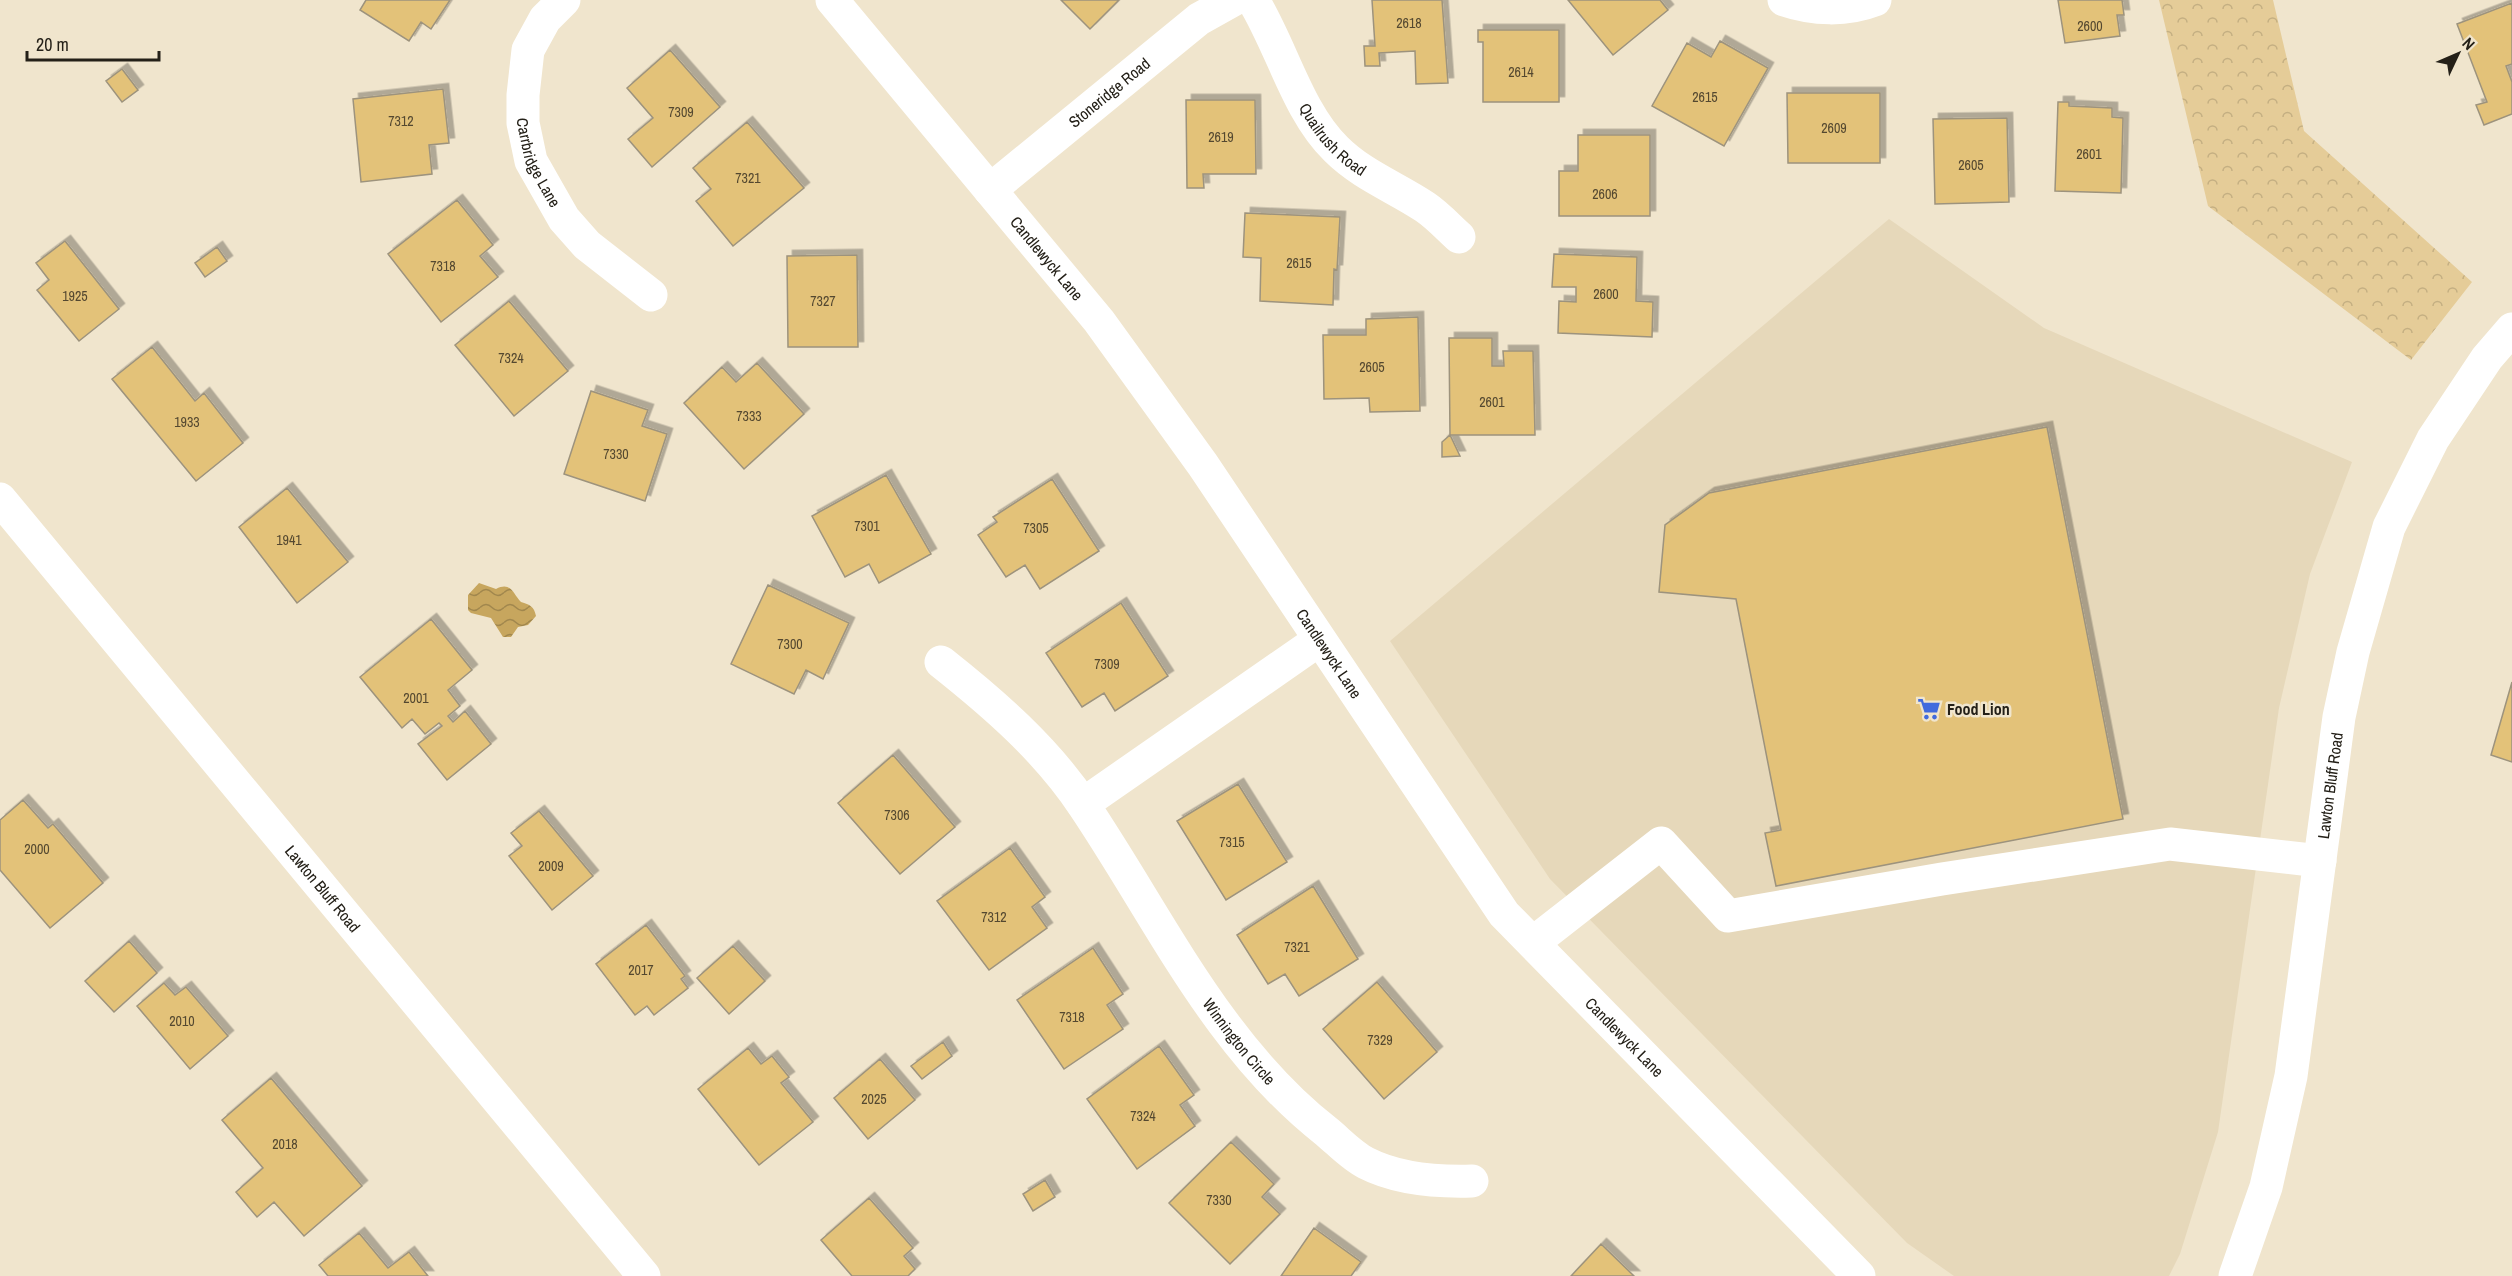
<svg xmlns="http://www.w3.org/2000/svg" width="2512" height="1276" font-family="'Archivo Narrow',sans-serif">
  <defs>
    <pattern id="forest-crowns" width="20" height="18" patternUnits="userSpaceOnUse" patternTransform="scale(1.5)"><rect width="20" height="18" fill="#e5cc98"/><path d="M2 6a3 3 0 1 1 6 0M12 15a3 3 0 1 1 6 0" fill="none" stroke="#c4af82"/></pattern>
    <pattern id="water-waves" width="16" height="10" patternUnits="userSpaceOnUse" patternTransform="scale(1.5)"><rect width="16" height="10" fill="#c7a65e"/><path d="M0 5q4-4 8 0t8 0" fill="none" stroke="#a1874d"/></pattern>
    <filter id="shadow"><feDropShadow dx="5.5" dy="-5.5" stdDeviation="0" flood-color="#0004"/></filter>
  </defs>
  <rect width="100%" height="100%" fill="#f0e5cd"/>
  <!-- built -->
  <path fill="#e6d8ba" d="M1889,219L2044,328L2352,462L2310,574L2279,708L2218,1132L2180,1254L2169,1276H1954L1907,1243L1550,879L1390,641Z"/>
  <!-- forest -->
  <path fill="url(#forest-crowns)" d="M2159,0H2273L2304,131L2472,282L2411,360L2208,206Z"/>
  <!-- water -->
  <path fill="url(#water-waves)" d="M479,583L496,589C511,581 513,594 521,602C530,605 534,606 536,616L528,625L518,627L511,637H503L491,618L471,613L468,610V595Z"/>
  <!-- building -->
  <path fill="#e3c279" stroke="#9d937d" stroke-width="1.5" filter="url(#shadow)" d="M366,0H450L431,29L421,22L409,41L360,10Z
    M1061,0H1119L1090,29Z
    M1372,0H1442L1448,83L1416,84L1415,51L1379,53L1380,66H1365L1364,46H1375Z
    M1568,0H1660L1668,10L1613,55Z
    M2058,0H2122L2124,15H2117L2120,36L2065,43Z
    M2512,3V64L2506,66L2512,82V114L2484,125L2476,105L2487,102L2457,24Z
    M1478,30H1559V102H1483V42H1478Z
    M1720,41L1768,68L1724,146L1652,106L1687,43L1711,57Z
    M670,50L720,107L652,167L628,139L653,118L627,88Z
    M122,69L138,90L122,102L106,81Z
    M443,89L449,143L429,145L432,174L361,182L353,99Z
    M1787,93H1880V163H1788Z
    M1186,100H1255L1256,174H1203L1204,188H1187Z
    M2058,102H2069V106L2112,108V117L2123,118L2121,193L2055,191Z
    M2007,118L2009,202L1935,204L1933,119Z
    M747,122L804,188L733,246L696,201L711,189L693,168Z
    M1578,135H1650V216H1559V171H1578Z
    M457,200L493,245L480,256L498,277L441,322L388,254Z
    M1245,213L1340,217L1337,270L1334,269L1333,305L1260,301L1261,258L1243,257Z
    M65,241L119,309L79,341L37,290L49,280L36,263Z
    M217,247L227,261L205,277L195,263Z
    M1554,254L1637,257L1636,301L1653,302L1652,337L1558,333L1559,301L1576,302V287H1552Z
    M857,255L858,347H788L787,256Z
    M509,301L568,371L514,416L455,345Z
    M1418,317L1420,411L1370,412L1369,398L1324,399L1323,335H1366V319Z
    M1449,338H1492V366H1504L1503,351H1533L1535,435H1450Z
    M152,347L195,401L204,393L243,443L196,481L112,379Z
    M757,363L804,414L744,469L684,403L722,367L736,382Z
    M591,391L648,410L642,426L667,434L645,501L564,474Z
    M2047,427L2123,819L1776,886L1765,833L1781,830L1736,599L1659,592L1665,525L1709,493Z
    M1450,435L1460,456L1442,457V442Z
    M886,475L931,554L879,583L869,564L845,577L812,516Z
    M1052,479L1099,551L1040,589L1025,565L1006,577L978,535L997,522L993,517Z
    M287,488L348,562L297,603L239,527Z
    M768,585L849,623L823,679L806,670L794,694L731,664Z
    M1121,603L1168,676L1115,711L1104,693L1082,707L1046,653Z
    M431,619L472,670L448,690L460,706L448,716L453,722L465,711L491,744L447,780L418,744L442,726L439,723L425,734L412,719L402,728L360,677Z
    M2512,682V762L2491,755Z
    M893,755L955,827L900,874L838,803Z
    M1238,784L1287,862L1226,900L1177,821Z
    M23,800L48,828L53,824L103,883L50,928L0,870V820Z
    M539,811L593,876L552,910L509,856L522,846L511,833Z
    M1010,848L1045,897L1032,907L1047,928L989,970L937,901Z
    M1313,886L1358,959L1299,996L1285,974L1268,984L1237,935Z
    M646,925L685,976L681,979L688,988L654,1015L647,1006L635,1015L596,964Z
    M129,941L157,973L114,1012L85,981Z
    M733,946L765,981L729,1014L697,978Z
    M1093,948L1123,994L1107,1005L1123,1029L1064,1069L1017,1000Z
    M1377,982L1437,1052L1384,1099L1323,1029Z
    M164,983L175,995L186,987L228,1036L190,1069L137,1006Z
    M943,1042L952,1056L922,1079L911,1066Z
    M1159,1046L1194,1095L1180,1105L1195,1126L1137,1169L1087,1099Z
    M748,1048L761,1064L772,1056L789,1077L781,1083L813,1122L759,1165L698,1089Z
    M880,1059L915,1100L868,1139L834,1098Z
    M271,1078L362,1186L304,1236L274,1202L257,1217L236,1192L263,1168L222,1120Z
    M1231,1142L1274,1184L1262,1197L1280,1214L1230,1264L1169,1203Z
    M1045,1180L1055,1197L1033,1211L1023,1194Z
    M869,1198L913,1248L904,1256L915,1269L908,1276H852L821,1240Z
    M1314,1228L1361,1262L1351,1276H1281Z
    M359,1233L388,1268L409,1252L428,1276H328L319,1265Z
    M1601,1244L1634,1276H1571Z"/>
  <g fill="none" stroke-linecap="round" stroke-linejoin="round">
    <!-- minor -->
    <g stroke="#fff" stroke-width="33">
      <path id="s1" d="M564,0L545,19L528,50L523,95V123L531,161L564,219L587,245L651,295"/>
      <path id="s2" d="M832,0L1099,321L1203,465L1504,914L1859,1276"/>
      <path id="s3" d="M1253,0C1282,47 1297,111 1336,149C1362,175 1395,187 1425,207C1437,215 1448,227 1459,237"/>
      <path d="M1784,0C1813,10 1847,11 1875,0"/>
      <path id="s4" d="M990,190L1199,19L1233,0"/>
      <path id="s5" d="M0,499L644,1276"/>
      <path id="s6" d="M941,662C994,704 1046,749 1084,806C1160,919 1217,1046 1327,1132C1339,1142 1352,1156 1366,1163C1397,1179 1438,1182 1472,1181"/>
      <path d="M1083,804L1319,640"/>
      <path d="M1533,943L1661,843L1728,916L1942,879L2170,844L2320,861"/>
      <path id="s7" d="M2235,1276L2266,1187L2291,1076L2339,717L2353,652L2389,527L2433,439L2487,358L2512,329"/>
    </g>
  </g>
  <!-- icons -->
  <defs>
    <g id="supermarket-bare" transform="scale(1.8)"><path d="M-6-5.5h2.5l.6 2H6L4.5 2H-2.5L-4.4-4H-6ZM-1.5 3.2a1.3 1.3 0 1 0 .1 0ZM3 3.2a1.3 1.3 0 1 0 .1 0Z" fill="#426bdd" stroke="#f0e5cd" stroke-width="2.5" paint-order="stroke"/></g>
  </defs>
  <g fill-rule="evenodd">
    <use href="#supermarket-bare" x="1929" y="709"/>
  </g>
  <g text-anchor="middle" stroke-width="5" stroke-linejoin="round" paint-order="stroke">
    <!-- number labels -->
    <g font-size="14" fill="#544830">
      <text x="1409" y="28">2618</text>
      <text x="2090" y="31">2600</text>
      <text x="1521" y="77">2614</text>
      <text x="1705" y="102">2615</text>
      <text x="681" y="117">7309</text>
      <text x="401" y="126">7312</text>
      <text x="1834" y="133">2609</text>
      <text x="1221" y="142">2619</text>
      <text x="2089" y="159">2601</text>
      <text x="1971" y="170">2605</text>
      <text x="748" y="183">7321</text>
      <text x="1605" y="199">2606</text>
      <text x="1299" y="268">2615</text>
      <text x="443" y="271">7318</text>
      <text x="1606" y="299">2600</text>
      <text x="75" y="301">1925</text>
      <text x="823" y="306">7327</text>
      <text x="511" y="363">7324</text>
      <text x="1372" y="372">2605</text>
      <text x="1492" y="407">2601</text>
      <text x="749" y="421">7333</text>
      <text x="187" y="427">1933</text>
      <text x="616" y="459">7330</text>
      <text x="867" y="531">7301</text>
      <text x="1036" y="533">7305</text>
      <text x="289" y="545">1941</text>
      <text x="790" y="649">7300</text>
      <text x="1107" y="669">7309</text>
      <text x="416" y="703">2001</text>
      <text x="897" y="820">7306</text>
      <text x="1232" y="847">7315</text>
      <text x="37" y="854">2000</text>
      <text x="551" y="871">2009</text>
      <text x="994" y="922">7312</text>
      <text x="1297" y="952">7321</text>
      <text x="641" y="975">2017</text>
      <text x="1072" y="1022">7318</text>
      <text x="182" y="1026">2010</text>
      <text x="1380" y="1045">7329</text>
      <text x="874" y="1104">2025</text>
      <text x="1143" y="1121">7324</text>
      <text x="285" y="1149">2018</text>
      <text x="1219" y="1205">7330</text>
    </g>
    <!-- street labels -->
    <g font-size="16" fill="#242018" stroke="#f0e5cd">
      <text dy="6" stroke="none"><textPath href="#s4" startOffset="154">Stoneridge Road</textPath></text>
      <text dy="6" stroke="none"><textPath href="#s3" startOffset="162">Quailrush Road</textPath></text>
      <text dy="6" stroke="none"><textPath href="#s1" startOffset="178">Carrbridge Lane</textPath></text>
      <text dy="6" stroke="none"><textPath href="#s2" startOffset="336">Candlewyck Lane</textPath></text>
      <text dy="6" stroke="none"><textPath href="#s2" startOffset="822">Candlewyck Lane</textPath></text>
      <text dy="6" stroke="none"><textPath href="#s7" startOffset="501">Lawton Bluff Road</textPath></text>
      <text dy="6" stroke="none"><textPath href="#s5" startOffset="506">Lawton Bluff Road</textPath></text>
      <text dy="6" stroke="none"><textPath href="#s2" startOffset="1308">Candlewyck Lane</textPath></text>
      <text dy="6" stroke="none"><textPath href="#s6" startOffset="486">Winnington Circle</textPath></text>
    </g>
    <!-- poi labels -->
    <g font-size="16" font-weight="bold" fill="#242018" stroke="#f0e5cd" text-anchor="start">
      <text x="1947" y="715">Food Lion</text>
    </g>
  </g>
  <!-- north arrow -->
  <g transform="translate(2458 54) rotate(46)" stroke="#f0e5cd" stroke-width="4.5" paint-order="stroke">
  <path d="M0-4.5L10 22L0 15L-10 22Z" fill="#242018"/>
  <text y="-9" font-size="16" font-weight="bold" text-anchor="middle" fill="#242018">N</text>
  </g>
  <!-- scale -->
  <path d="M27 51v9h132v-9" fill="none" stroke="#242018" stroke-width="3"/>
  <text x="36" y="51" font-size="18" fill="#242018" stroke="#f0e5cd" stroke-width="4.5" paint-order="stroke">20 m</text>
</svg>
